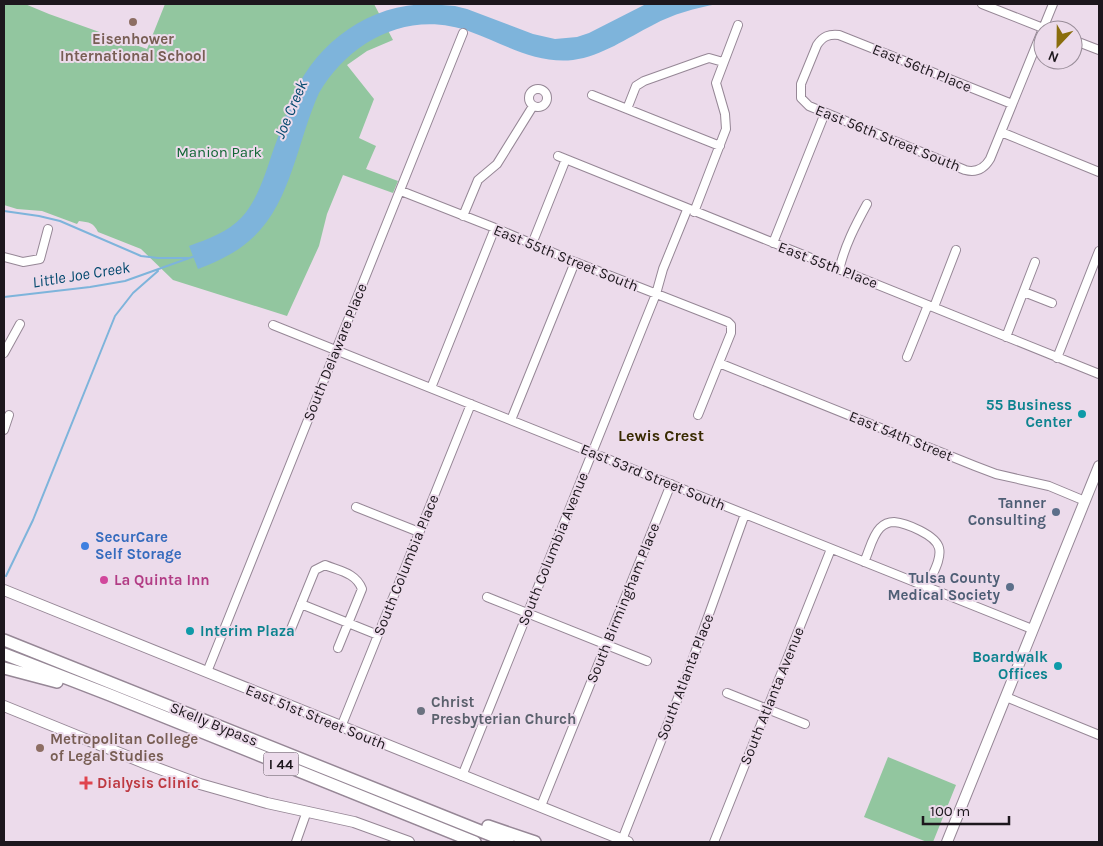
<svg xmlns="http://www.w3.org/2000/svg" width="1103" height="846" font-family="Karla,sans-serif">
  <rect width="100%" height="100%" fill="#ecdbeb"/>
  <!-- green -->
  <path fill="#92c69f" d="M4,4H25L49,14L147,49L165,4H374L393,40L367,51L347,65L374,99L359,138L376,146L366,169L398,181L393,193L343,175L327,214L319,246L287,316L173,280L141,249L98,232C94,223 89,222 79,221L77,224L42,211L17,209L4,205Z
    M888,757L956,785L933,842H927L864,817Z"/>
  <!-- water -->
  <path fill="#7eb4db" d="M429,4L455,6L467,9L533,34L555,39L577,37L589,33L646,4H718C695,8 673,14 653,25C627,38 602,56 573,60C536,64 504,44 471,32C410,9 350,40 319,93C297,141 291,206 249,241C234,254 216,262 198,269L189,246C208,239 228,232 242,217C259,198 266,171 274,148C281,130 286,112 294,94C318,41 370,4 429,4Z"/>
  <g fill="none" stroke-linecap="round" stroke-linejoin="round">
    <!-- stream -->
    <path stroke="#7eb4db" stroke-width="2" d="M4,211L39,216L60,221L141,256L158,258H188
      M4,297L90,287L125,281L195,256
      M6,576L33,520L115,316L133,293L158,271"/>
    <!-- minor casing -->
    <g stroke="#968796" stroke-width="10">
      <path id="minor" d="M982,4L1048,30
        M1073,40L1099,50
        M529 98a9 9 0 1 1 18 0a9 9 0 1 1-18 0Z
        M592,95L720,146
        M1012,104L839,35C829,34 823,36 817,45L801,84V98L809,106L965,170C976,173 984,169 990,159L1053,4
        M627,109L636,86L644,81L703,60L709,58L723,62
        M1001,132L1099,172
        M558,156L1099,374
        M401,191L495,228L575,262L728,322L731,325V333L698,415
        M694,212L726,129L725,114L716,83L738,25
        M463,216L478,180L497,164L533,106
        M773,243L825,113
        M532,244L564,164
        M4,257L23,262L40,259L48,229
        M839,270C845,245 855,226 867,204
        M1024,292L1052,303
        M934,307L956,250
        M273,325L1032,629
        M1006,337L1035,262
        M4,353L20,324
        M907,357L928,305
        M1057,358L1099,251
        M719,363L975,466L996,474L1049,486L1085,501
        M431,388L495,228
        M511,420L575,262
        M4,430L9,415
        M356,507L419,532
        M864,562C869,552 872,536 880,528C884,524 889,522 894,522C906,523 936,535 939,548C942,560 931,576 927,588
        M487,597L647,661
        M301,604L378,635
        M291,629L315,570L325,565C340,571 356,573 362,589L338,648
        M207,672L463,33
        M727,693L805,724
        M1006,697L1099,735
        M341,727L471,404
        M462,776L656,294L663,269L687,210
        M541,806L671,484
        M622,840L687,675L745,514
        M296,842L307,811
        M714,842L831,549"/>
    </g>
    <!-- major casing -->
    <g stroke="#968796" stroke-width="12">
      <path id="major" d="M4,590L628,842
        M4,706L149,765L200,784L267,803L354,822L409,842
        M947,842L1099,466"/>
    </g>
    <!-- highway casing -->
    <g stroke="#968796" stroke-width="14">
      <path id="highway" d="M4,640L508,842
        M4,654L110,695L475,842
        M4,668L57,682
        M488,826L535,842"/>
    </g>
    <!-- minor -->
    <use href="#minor" stroke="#fff" stroke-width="8"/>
    <!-- major -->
    <use href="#major" stroke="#fff" stroke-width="10"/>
    <!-- highway -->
    <use href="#highway" stroke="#fff" stroke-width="11"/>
  </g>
  <!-- markers -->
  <g fill="#8d6e63" stroke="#ecdbeb" stroke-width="2">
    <circle cx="133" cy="22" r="5"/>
    <circle cx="40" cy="748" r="5"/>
  </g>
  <g fill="#0f9aa8" stroke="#ecdbeb" stroke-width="2">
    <circle cx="1082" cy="414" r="5"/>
    <circle cx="190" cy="631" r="5"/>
    <circle cx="1058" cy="666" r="5"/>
  </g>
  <g fill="#5c6f8a" stroke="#ecdbeb" stroke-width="2">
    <circle cx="1056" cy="512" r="5"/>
    <circle cx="1010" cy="587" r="5"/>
  </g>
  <circle fill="#3f7fe0" stroke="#ecdbeb" stroke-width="2" cx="85" cy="546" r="5"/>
  <circle fill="#d1479c" stroke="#ecdbeb" stroke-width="2" cx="104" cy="580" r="5"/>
  <circle fill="#6b7280" stroke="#ecdbeb" stroke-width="2" cx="421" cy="711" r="5"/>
  <path fill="#e0444e" stroke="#ecdbeb" stroke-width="2" d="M83.5 775.5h5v5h5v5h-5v5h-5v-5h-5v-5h5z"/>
  <g text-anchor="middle" stroke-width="4" stroke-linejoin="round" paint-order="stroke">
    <!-- shield labels -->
    <rect fill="#ecdbeb" stroke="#5b525b" stroke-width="1" x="263.5" y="752.5" width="35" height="23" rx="4"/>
    <g font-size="14" font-weight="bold" fill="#1d171d">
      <text x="281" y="769">I 44</text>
    </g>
    <!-- education labels -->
    <g font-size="15" font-weight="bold" fill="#785e54" stroke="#ecdbeb">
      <text x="133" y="44">Eisenhower<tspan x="133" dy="17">International School</tspan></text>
      <text x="50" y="744" text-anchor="start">Metropolitan College<tspan x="50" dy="17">of Legal Studies</tspan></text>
    </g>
    <!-- street labels -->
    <g font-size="15" fill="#1d171d" stroke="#ecdbeb">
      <text transform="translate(922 68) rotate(22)" y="5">East 56th Place</text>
      <text transform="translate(888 138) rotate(22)" y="5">East 56th Street South</text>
      <text transform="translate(566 258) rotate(22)" y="5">East 55th Street South</text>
      <text transform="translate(828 265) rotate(21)" y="5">East 55th Place</text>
      <text transform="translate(335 352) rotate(-68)" y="5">South Delaware Place</text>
      <text transform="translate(901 436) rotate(22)" y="5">East 54th Street</text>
      <text transform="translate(653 477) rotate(22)" y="5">East 53rd Street South</text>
      <text transform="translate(553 549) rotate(-68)" y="5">South Columbia Avenue</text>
      <text transform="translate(406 565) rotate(-68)" y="5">South Columbia Place</text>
      <text transform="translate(623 603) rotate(-68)" y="5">South Birmingham Place</text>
      <text transform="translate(685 677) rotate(-69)" y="5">South Atlanta Place</text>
      <text transform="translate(772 696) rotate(-68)" y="5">South Atlanta Avenue</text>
      <text transform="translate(316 717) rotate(22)" y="5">East 51st Street South</text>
      <text transform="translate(214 724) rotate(22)" y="5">Skelly Bypass</text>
    </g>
    <!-- park labels -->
    <g font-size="15" fill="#126635" stroke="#ecdbeb">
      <text x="219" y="157">Manion Park</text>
    </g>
    <!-- culture labels -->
    <g font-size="15" font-weight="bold" fill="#0d838f" stroke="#ecdbeb" text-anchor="end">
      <text x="1072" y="410">55 Business<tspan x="1072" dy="17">Center</tspan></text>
      <text x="200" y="636" text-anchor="start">Interim Plaza</text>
      <text x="1048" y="662">Boardwalk<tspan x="1048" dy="17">Offices</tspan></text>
    </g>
    <!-- service labels -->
    <g font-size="15" font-weight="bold" fill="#4e5e75" stroke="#ecdbeb" text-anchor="end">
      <text x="1046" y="508">Tanner<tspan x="1046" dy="17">Consulting</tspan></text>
      <text x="1000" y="583">Tulsa County<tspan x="1000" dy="17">Medical Society</tspan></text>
    </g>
    <!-- shop labels -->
    <g font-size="15" font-weight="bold" fill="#366cbe" stroke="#ecdbeb" text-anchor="start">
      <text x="95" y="542">SecurCare<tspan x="95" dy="17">Self Storage</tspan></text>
    </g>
    <!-- hotel labels -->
    <g font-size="15" font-weight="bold" fill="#b23c85" stroke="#ecdbeb" text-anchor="start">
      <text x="114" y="585">La Quinta Inn</text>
    </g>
    <!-- worship labels -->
    <g font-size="15" font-weight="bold" fill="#5b616d" stroke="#ecdbeb" text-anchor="start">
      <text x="431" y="707">Christ<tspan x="431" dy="17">Presbyterian Church</tspan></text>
    </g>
    <!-- health labels -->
    <g font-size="15" font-weight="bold" fill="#be3a42" stroke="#ecdbeb" text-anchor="start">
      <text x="97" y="788">Dialysis Clinic</text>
    </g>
    <!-- water labels -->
    <g font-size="16" font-style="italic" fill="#03486e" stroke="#ecdbeb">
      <text transform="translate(290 109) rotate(-67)" y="6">Joe Creek</text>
      <text transform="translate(81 274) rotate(-9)" y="6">Little Joe Creek</text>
    </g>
    <!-- neighbourhood labels -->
    <g font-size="16" font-weight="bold" fill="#382a00" stroke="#ecdbeb">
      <text x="661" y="441">Lewis Crest</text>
    </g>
  </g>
  <!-- border -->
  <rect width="1103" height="846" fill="none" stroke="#1d171d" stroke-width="10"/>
  <!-- north arrow -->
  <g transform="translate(1058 45) rotate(202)"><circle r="24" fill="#ecdbeb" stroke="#998d99"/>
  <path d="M0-4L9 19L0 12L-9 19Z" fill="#8a6d0d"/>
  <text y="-8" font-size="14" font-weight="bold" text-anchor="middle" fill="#1d171d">N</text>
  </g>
  <!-- scale -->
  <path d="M923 816v8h86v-8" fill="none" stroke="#1d171d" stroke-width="2.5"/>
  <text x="930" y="816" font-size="15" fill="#1d171d" stroke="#ecdbeb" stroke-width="4" paint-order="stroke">100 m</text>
</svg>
